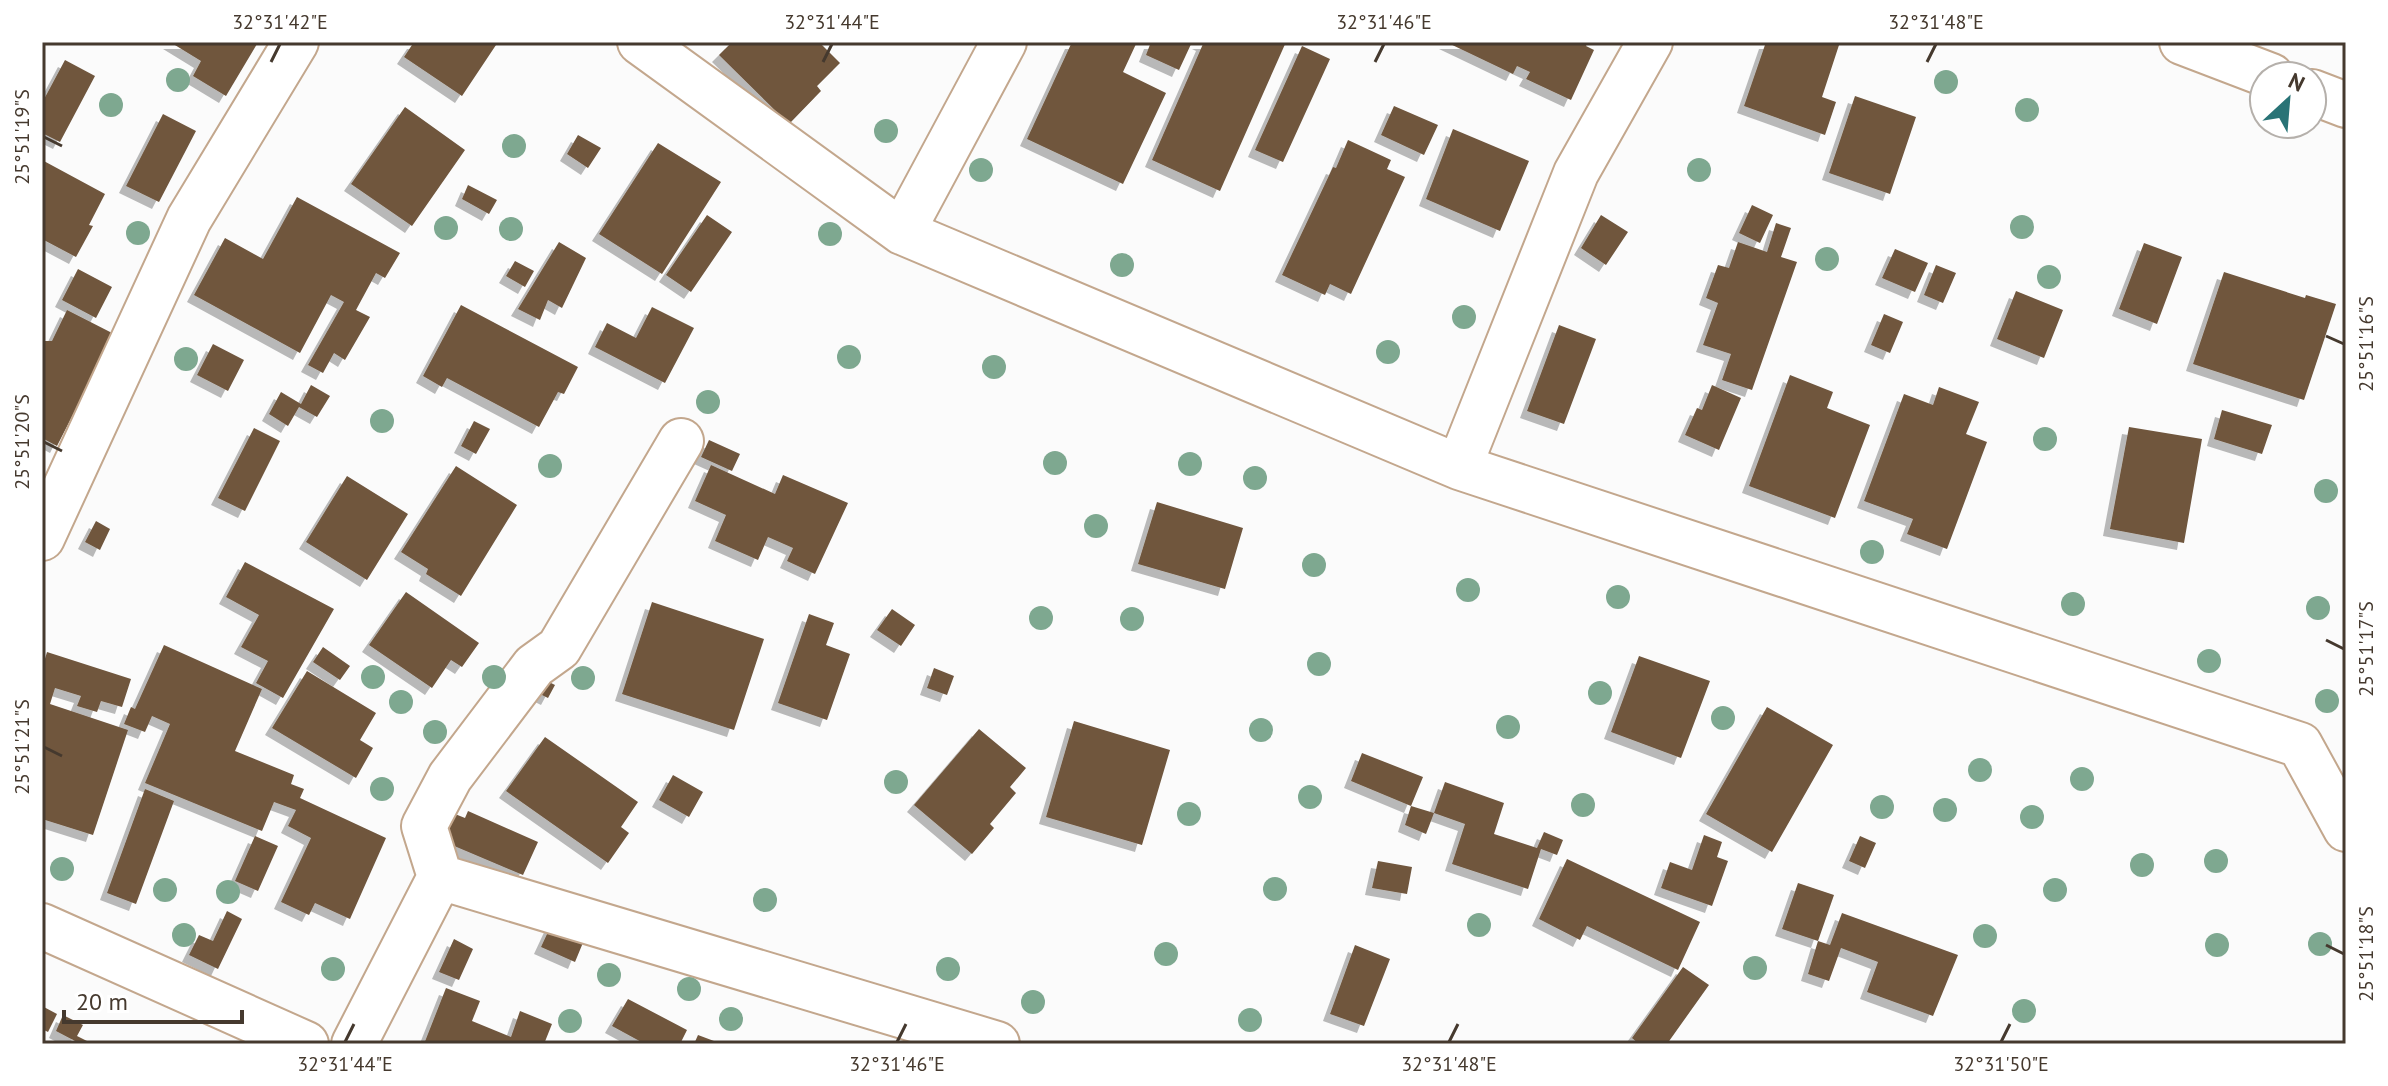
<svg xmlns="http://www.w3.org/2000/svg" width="2388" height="1086" font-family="'PT Sans',sans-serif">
  <defs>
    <filter id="shadow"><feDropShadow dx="-7" dy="7" stdDeviation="0" flood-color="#0004"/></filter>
  </defs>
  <rect width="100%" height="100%" fill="#fbfbfb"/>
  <!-- building -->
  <path fill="#6f563e" filter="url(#shadow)" d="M170,42H254L257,44L226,96L193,76L201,61Z
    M414,42H498L462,96L404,57Z
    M732,42H819L840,63L817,86L821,91L789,124L719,55Z
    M1072,42H1131L1136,44L1123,72L1166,93L1123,184L1027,139Z
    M1151,42H1192L1179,70L1146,55Z
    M1199,42H1286L1220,191L1152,160L1203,44Z
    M1446,42H1588L1586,46L1594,50L1571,100L1526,79L1530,72L1517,66L1513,74Z
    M1766,42H1840L1822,97L1836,102L1825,135L1744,106Z
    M1302,46L1330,59L1283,162L1255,150Z
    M65,60L95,76L60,142L42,133V103Z
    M1855,96L1916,117L1890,194L1829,173Z
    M1394,106L1438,125L1424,155L1381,135Z
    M405,107L465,150L412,226L351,184Z
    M163,114L196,131L159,202L126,186Z
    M1453,129L1529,161L1500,231L1426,199Z
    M578,135L601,148L588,168L567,154Z
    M1348,140L1391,160L1387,169L1405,177L1351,294L1330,284L1325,295L1282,275L1333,167L1336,168Z
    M658,143L721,182L662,274L599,234Z
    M42,160L105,194L89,225L93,226L76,257L42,239Z
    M468,185L497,200L489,214L462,199Z
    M297,197L400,253L385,278L376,273L356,310L370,317L345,360L334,353L323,373L308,365L344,302L331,295L300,353L194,295L225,238L263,259Z
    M1752,205L1773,215L1760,243L1739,233Z
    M707,215L732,232L691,292L666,275Z
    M1601,215L1628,232L1606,265L1581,248Z
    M1776,223L1791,228L1781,257L1797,262L1752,390L1722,380L1731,354L1703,345L1718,303L1706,298L1718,265L1729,268L1738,242L1767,252Z
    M559,242L586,258L562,308L548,300L540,320L518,309Z
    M2144,243L2182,257L2157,324L2119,309Z
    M1895,249L1928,263L1915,292L1882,278Z
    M515,261L534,271L525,287L506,276Z
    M1936,265L1956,273L1943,303L1924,295Z
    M78,269L112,287L96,318L62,300Z
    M2224,272L2305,298L2306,295L2336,304L2304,400L2193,364Z
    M2016,291L2063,310L2044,358L1997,339Z
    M461,305L578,367L564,394L558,392L539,427L447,378L442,387L423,376Z
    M652,307L694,328L665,383L595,347L607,323L636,338Z
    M67,310L114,334L57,446L42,438V341H52Z
    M1884,314L1903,322L1890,353L1871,345Z
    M1559,325L1596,339L1564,424L1527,411Z
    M213,344L244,360L228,391L197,375Z
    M1790,375L1833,392L1827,408L1870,425L1835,518L1749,486Z
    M311,385L330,396L317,417L299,407L288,426L269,414L281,392L301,404Z
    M1712,385L1741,398L1719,450L1685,435L1697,408L1702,410Z
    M1939,387L1979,402L1966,434L1987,442L1947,549L1907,534L1913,519L1864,501L1904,394L1933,405Z
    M2222,410L2272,425L2262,454L2214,439Z
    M474,421L490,429L476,454L461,446Z
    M2129,427L2202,439L2184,543L2110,529Z
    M254,428L280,441L245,511L218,498Z
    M709,440L740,454L732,471L701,457Z
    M711,465L775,494L783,475L848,503L815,574L787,561L793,548L768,537L758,560L715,541L726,515L695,501Z
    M456,466L517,505L461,596L426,574L428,569L401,552Z
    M347,476L408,514L367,580L306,542Z
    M1157,502L1243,528L1225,589L1138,564Z
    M96,521L110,529L100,550L85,542Z
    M245,562L334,609L283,698L256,683L268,661L241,647L259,615L226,597Z
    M406,592L479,643L462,667L451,660L432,688L369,645Z
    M652,602L764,639L734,730L622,694Z
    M892,609L915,625L901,646L877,630Z
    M809,614L834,623L826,645L850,654L827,720L778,703Z
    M164,645L262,689L235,751L294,775L291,784L304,789L300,798L386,838L350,919L315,903L309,915L281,902L311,838L288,826L296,810L274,802L262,831L145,783L170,724L152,716L145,732L124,724L131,707L135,709Z
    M323,647L350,666L340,680L313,662Z
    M47,652L131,679L122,707L101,701L97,712L77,706L81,696L55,688L50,704L128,730L93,835L42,819V669Z
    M1639,656L1710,681L1681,758L1611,732Z
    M934,668L954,676L947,695L927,688Z
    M307,671L376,713L360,740L373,748L356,778L272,728Z
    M537,676L555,685L548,698L530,689Z
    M1767,707L1833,745L1772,852L1706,814Z
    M1074,721L1170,750L1142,845L1046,817Z
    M979,729L1026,768L1010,787L1016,793L990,824L994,828L972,854L914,805Z
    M545,737L638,802L621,827L629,833L608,863L506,791Z
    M1362,753L1423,777L1411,806L1434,813L1426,834L1405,825L1411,806L1351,781Z
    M673,775L703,792L689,817L659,800Z
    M1445,782L1504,803L1494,834L1537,848L1544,832L1563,840L1557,855L1541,849L1528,889L1452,864L1465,824L1434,813Z
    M145,789L174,801L136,904L107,893Z
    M445,810L465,818L468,811L538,842L523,875L433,837Z
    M1704,835L1722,842L1717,857L1728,861L1712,906L1661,888L1670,862L1692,870Z
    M255,836L278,846L258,891L235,881Z
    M1860,836L1876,843L1865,868L1849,861Z
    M1567,859L1700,922L1678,970L1587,926L1580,940L1539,919Z
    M1378,861L1412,867L1407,894L1372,888Z
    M1798,883L1834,895L1818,941L1782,929Z
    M227,911L242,919L218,969L189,955L199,935L213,941Z
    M1842,913L1958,955L1933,1016L1867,992L1878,962L1841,948L1829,981L1808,974L1818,941L1830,945Z
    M554,919L587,933L575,962L541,947Z
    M454,939L473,949L459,980L439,972Z
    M1355,945L1390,959L1364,1026L1330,1014Z
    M1683,967L1709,985L1667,1044H1639L1632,1038Z
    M446,988L480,1001L472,1021L511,1037L520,1011L552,1024L544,1044H424Z
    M628,999L687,1030L680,1044H645L612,1026Z
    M42,1006L57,1014L48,1032L42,1029Z
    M63,1015L83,1025L77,1036L93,1044H73L75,1041L56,1031Z
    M698,1035L722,1044H694Z"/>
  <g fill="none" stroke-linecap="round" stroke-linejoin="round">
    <!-- minor casing -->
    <g stroke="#c3a78d" stroke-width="48">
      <path id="minor" d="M640,42L902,232L1459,467L2300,745L2346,829
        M2182,42L2271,76
        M2312,92L2346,105
        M902,232L1004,42
        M1459,467L1576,173L1650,42
        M42,538L189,219L296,42
        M440,877L997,1044
        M42,926L306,1044
        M354,1044L440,877L424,826L450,777L534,666L559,648L681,441"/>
    </g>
    <!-- minor -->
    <use href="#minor" stroke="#fff" stroke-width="44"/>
  </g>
  <!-- trees -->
  <g fill="#7ea890">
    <circle cx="178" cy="80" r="12"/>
    <circle cx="1946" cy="82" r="12"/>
    <circle cx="111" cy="105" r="12"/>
    <circle cx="2027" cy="110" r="12"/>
    <circle cx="886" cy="131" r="12"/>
    <circle cx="514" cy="146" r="12"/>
    <circle cx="981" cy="170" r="12"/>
    <circle cx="1699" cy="170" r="12"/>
    <circle cx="2022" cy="227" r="12"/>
    <circle cx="446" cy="228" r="12"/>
    <circle cx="511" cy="229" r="12"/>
    <circle cx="138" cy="233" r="12"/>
    <circle cx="830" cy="234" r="12"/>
    <circle cx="1827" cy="259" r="12"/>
    <circle cx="1122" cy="265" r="12"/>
    <circle cx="2049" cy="277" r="12"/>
    <circle cx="1464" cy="317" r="12"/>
    <circle cx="1388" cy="352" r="12"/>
    <circle cx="849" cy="357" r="12"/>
    <circle cx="186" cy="359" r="12"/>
    <circle cx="994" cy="367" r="12"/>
    <circle cx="708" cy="402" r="12"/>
    <circle cx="382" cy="421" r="12"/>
    <circle cx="2045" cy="439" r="12"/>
    <circle cx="1055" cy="463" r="12"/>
    <circle cx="1190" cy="464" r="12"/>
    <circle cx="550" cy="466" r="12"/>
    <circle cx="1255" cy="478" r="12"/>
    <circle cx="2326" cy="491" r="12"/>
    <circle cx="1096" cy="526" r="12"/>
    <circle cx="1872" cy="552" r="12"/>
    <circle cx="1314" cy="565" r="12"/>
    <circle cx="1468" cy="590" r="12"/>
    <circle cx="1618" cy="597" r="12"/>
    <circle cx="2073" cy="604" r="12"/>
    <circle cx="2318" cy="608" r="12"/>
    <circle cx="1041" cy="618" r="12"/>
    <circle cx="1132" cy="619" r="12"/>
    <circle cx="2209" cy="661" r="12"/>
    <circle cx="1319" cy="664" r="12"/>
    <circle cx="373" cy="677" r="12"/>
    <circle cx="494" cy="677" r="12"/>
    <circle cx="583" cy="678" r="12"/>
    <circle cx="1600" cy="693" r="12"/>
    <circle cx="2327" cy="701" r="12"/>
    <circle cx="401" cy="702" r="12"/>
    <circle cx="1723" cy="718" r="12"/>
    <circle cx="1508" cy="727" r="12"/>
    <circle cx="1261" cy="730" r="12"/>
    <circle cx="435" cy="732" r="12"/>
    <circle cx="1980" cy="770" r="12"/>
    <circle cx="2082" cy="779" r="12"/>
    <circle cx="896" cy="782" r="12"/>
    <circle cx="382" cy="789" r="12"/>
    <circle cx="1310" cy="797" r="12"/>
    <circle cx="1583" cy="805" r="12"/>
    <circle cx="1882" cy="807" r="12"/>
    <circle cx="1945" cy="810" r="12"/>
    <circle cx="1189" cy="814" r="12"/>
    <circle cx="2032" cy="817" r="12"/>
    <circle cx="2216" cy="861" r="12"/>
    <circle cx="2142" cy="865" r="12"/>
    <circle cx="62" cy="869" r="12"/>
    <circle cx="1275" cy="889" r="12"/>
    <circle cx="165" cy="890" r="12"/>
    <circle cx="2055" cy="890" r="12"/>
    <circle cx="228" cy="892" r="12"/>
    <circle cx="765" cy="900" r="12"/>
    <circle cx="1479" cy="925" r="12"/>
    <circle cx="184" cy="935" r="12"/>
    <circle cx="1985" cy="936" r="12"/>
    <circle cx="2320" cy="944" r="12"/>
    <circle cx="2217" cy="945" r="12"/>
    <circle cx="1166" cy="954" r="12"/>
    <circle cx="1755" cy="968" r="12"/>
    <circle cx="333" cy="969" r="12"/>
    <circle cx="948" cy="969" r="12"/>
    <circle cx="609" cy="975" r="12"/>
    <circle cx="689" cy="989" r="12"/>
    <circle cx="1033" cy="1002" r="12"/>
    <circle cx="2024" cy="1011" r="12"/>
    <circle cx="731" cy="1019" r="12"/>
    <circle cx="1250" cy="1020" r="12"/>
    <circle cx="570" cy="1021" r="12"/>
  </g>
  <!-- ticks -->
  <path fill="none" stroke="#45392e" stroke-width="3" d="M271,62L280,44M823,62L832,44M1375,62L1384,44M1927,62L1936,44M44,137L62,146M2326,336L2344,344M44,442L62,451M2326,640L2344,649M44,747L62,756M2326,945L2344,954M345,1042L354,1024M897,1042L906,1024M1449,1042L1458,1024M2001,1042L2010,1024"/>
  <!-- border -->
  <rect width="2388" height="1086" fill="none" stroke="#ffffff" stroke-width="88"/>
  <!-- north arrow -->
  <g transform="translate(2288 100) rotate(26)"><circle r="38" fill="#ffffff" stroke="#b5b0ab" stroke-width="2"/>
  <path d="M0-6L14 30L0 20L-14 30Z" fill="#297376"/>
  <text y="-12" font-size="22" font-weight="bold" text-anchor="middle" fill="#45392e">N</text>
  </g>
  <!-- scale -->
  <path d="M64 1010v12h178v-12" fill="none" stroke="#45392e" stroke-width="4"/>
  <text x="76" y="1010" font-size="24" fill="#45392e" stroke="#ffffff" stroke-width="6" paint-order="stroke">20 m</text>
  <rect x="44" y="44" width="2300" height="998" fill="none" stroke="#45392e" stroke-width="3"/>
  <g font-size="20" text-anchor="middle" fill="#45392e">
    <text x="280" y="29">32°31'42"E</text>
    <text x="832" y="29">32°31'44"E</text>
    <text x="1384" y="29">32°31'46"E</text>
    <text x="1936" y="29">32°31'48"E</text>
    <text transform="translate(22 137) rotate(-90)" y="7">25°51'19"S</text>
    <text transform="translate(2366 344) rotate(-90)" y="7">25°51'16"S</text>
    <text transform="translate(22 442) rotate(-90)" y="7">25°51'20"S</text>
    <text transform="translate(2366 649) rotate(-90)" y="7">25°51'17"S</text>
    <text transform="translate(22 747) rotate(-90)" y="7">25°51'21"S</text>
    <text transform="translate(2366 954) rotate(-90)" y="7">25°51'18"S</text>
    <text x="345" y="1071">32°31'44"E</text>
    <text x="897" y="1071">32°31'46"E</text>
    <text x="1449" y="1071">32°31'48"E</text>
    <text x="2001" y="1071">32°31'50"E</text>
  </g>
</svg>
